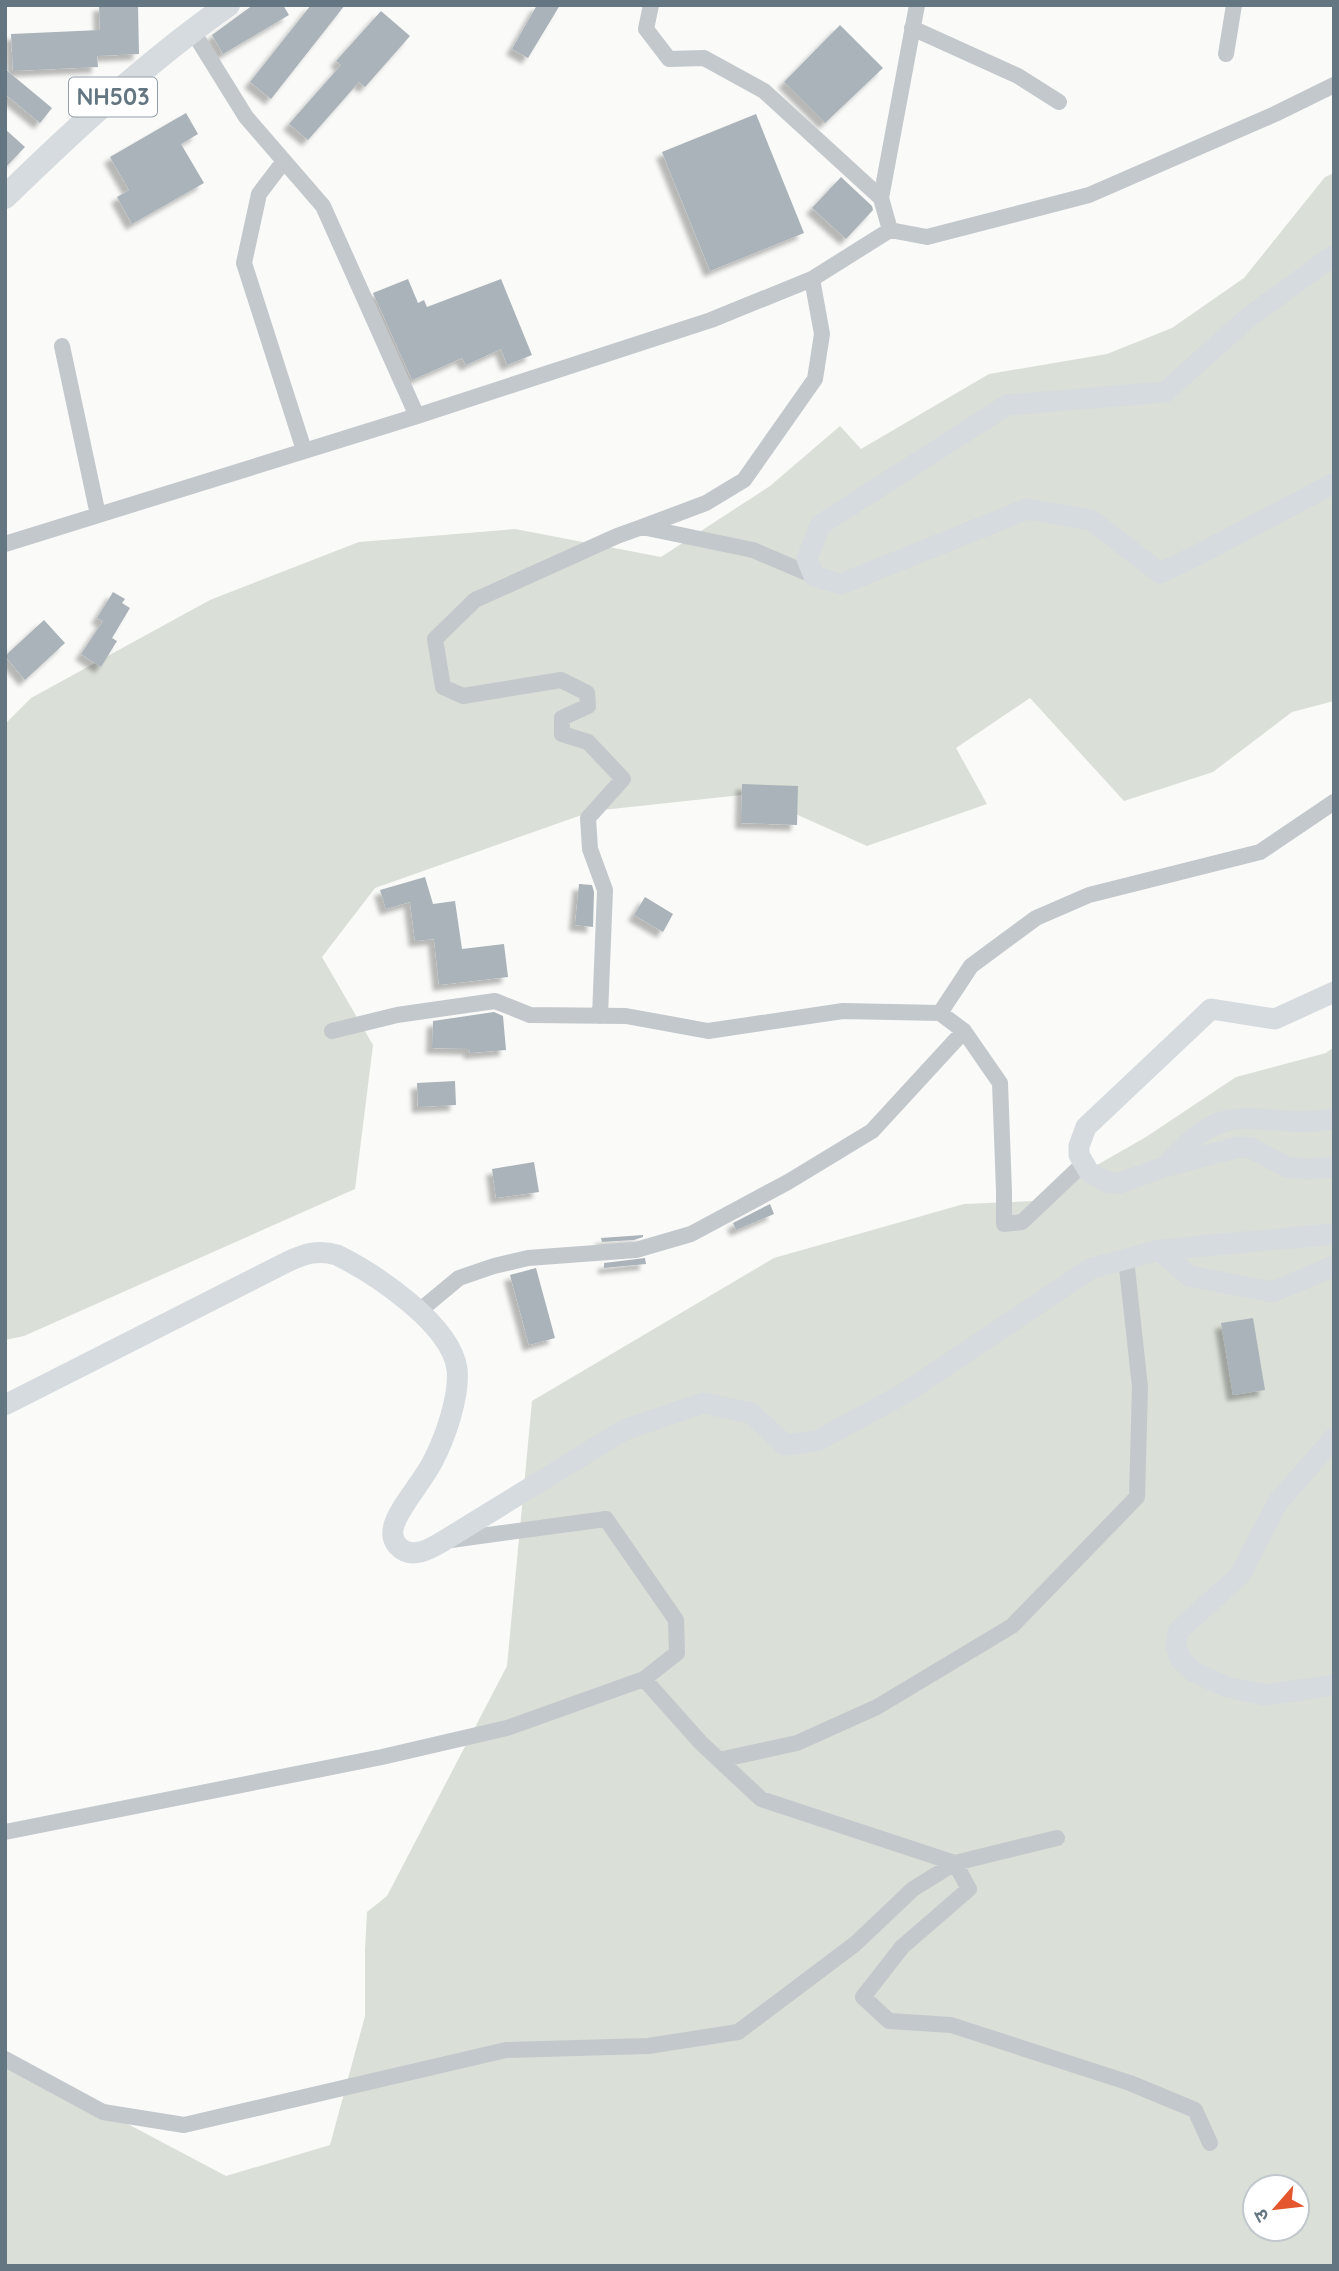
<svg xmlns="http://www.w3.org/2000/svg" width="1339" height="2271" font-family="Quicksand,'Noto Sans Devanagari',sans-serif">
  <defs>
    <filter id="shadow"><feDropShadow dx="-6" dy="6" stdDeviation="2" flood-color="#0004"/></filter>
  </defs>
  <rect width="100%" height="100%" fill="#fafaf8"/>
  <!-- green -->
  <path fill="#dadfd7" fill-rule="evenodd" d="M1334,173V701L1292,712L1213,772L1124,801L1030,698L956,748L987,804L867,846L751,794L593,811L375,888L322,957L373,1045L355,1189L24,1336L5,1340V724L31,698L210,600L359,542L515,529L661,557L770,486L840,426L861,449L989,374L1107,354L1172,328L1244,278L1325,177Z
    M1334,1047V2266H5V2059L226,2176L330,2145L365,2016V1950L367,1912L387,1896L507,1666L532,1401L774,1258L964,1204L1034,1201L1146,1137L1236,1077L1326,1053ZM1255,2187H1297V2229H1255Z"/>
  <!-- building -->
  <path fill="#aab3b9" filter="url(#shadow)" d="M99,5H138L139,54L97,56L98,67L13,71L11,34L100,30Z
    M253,5H283L289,15L223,54L212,35Z
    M311,5H345L271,99L250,82Z
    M537,5H560L528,58L512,49Z
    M381,11L410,36L365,87L359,82L308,140L289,124L341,65L336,61Z
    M840,25L883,68L825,123L784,82Z
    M5,69L52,108L40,123L5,94Z
    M186,113L198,134L181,144L204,183L132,224L117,197L129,190L110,157Z
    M756,114L804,233L710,271L662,152Z
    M5,129L25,147L5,168Z
    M841,177L872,206L873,210L846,239L812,208Z
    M408,279L418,303L424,300L427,307L501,279L532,355L507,365L501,349L466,365L462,358L412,380L373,293Z
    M113,592L125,599L122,603L130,608L112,638L117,641L101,667L81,654L103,621L97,618Z
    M44,620L65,643L25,680L5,656Z
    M742,784L798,786L797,825L741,823Z
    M425,877L433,904L455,901L462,949L504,944L508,977L439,985L434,939L415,941L410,902L386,909L380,890Z
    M579,884L592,885L594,892L593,927L575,925Z
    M645,897L673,914L663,932L634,915Z
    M494,1012L503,1016L506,1050L470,1053L469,1049L432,1048L433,1021Z
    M455,1081L456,1105L418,1107L417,1083Z
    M534,1162L539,1192L496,1198L492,1169Z
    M770,1204L774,1214L736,1230L733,1223Z
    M643,1235V1237L634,1240L602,1242L601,1238Z
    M645,1258L646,1264L604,1268V1263Z
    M536,1268L555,1338L529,1345L510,1275Z
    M1253,1318L1265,1390L1233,1395L1221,1323Z"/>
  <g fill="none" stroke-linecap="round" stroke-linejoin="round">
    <!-- street -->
    <path stroke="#c3c8cc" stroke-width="16" d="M912,28L1018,76L1059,102
      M192,30L246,117L323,206L417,416
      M1226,54L1234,5
      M284,161L259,194L244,263L304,450
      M881,198L917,5
      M890,230L927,237L1089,195L1275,114L1334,85
      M62,346L98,515
      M642,527L706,503L744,480L815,379L822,334L812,279
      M5,544L417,416L711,320L812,279L890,230L881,198L764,91L704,58L669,59L646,29L651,5
      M940,1013L971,966L1036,918L1089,895L1260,852L1334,802
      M600,1016L605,890L590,849L588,818L623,779L588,742L562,734V718L588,706L587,693L561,680L463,696L443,687L435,639L475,600L617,536L642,527L753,550L814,576
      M332,1031L397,1015L495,1001L530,1015L626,1016L708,1031L843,1011L940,1013L964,1031L1000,1083L1004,1191V1224L1022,1222L1083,1164
      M418,1312L459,1278L494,1266L528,1258L636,1250L691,1234L788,1182L872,1131L964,1031
      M644,1679L701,1743L761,1799L955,1863L969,1889L902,1947L863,1997L889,2021L951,2025L1130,2083L1195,2110L1210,2143
      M719,1760L797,1743L877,1707L1012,1626L1137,1497L1140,1387L1126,1259
      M5,1832L382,1757L507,1728L644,1679L677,1653L676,1620L606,1519L451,1540
      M5,2059L103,2112L184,2125L506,2050L648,2046L738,2032L855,1944L913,1889L955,1863L1057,1838"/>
    <!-- secondary -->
    <path stroke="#d6dbdf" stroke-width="21" d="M1334,255L1249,317L1165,392L1007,405L820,525L807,559L814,576L841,584L1027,509L1091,520L1160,573L1194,557L1334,483
      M1334,992L1275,1019L1211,1009L1086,1127L1079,1146V1155L1089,1172L1109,1183H1120L1167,1166L1238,1147L1251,1148L1287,1167L1306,1169L1334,1167
      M1167,1166C1228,1090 1255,1131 1334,1119
      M1159,1250L1189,1276L1272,1292L1334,1266
      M5,1405L287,1262C304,1254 318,1249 337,1255C375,1274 451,1324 457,1369C460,1396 445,1438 433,1461C423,1481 400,1506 394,1525C392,1533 392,1538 397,1545C411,1561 430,1549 445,1540L624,1430L703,1403L751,1413L785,1445L817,1441L905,1393L1090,1269L1159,1250L1334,1234
      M1334,1438L1278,1502L1240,1575L1178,1631L1176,1645L1180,1659L1194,1672L1227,1687L1265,1695L1334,1685"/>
    <!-- primary -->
    <path stroke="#d6dbdf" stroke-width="24" d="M5,197C75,129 148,61 228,5"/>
  </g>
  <g text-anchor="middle" stroke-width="7" stroke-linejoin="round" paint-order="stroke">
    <!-- shield labels -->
    <rect fill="#fff" stroke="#939fa8" stroke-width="2" x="69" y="77.5" width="88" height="39" rx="5"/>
    <g font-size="23" font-weight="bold" fill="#657683">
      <text x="113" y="105">NH503</text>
    </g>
  </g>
  <!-- border -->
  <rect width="1339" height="2271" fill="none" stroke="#657683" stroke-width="14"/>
  <!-- north arrow -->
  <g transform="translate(1276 2208) rotate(242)"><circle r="33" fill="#ffffff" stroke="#c1c8cd" stroke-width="2"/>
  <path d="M0-5L12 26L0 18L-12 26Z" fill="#e4572e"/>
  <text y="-10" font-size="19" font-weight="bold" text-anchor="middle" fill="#657683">उ</text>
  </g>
</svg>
